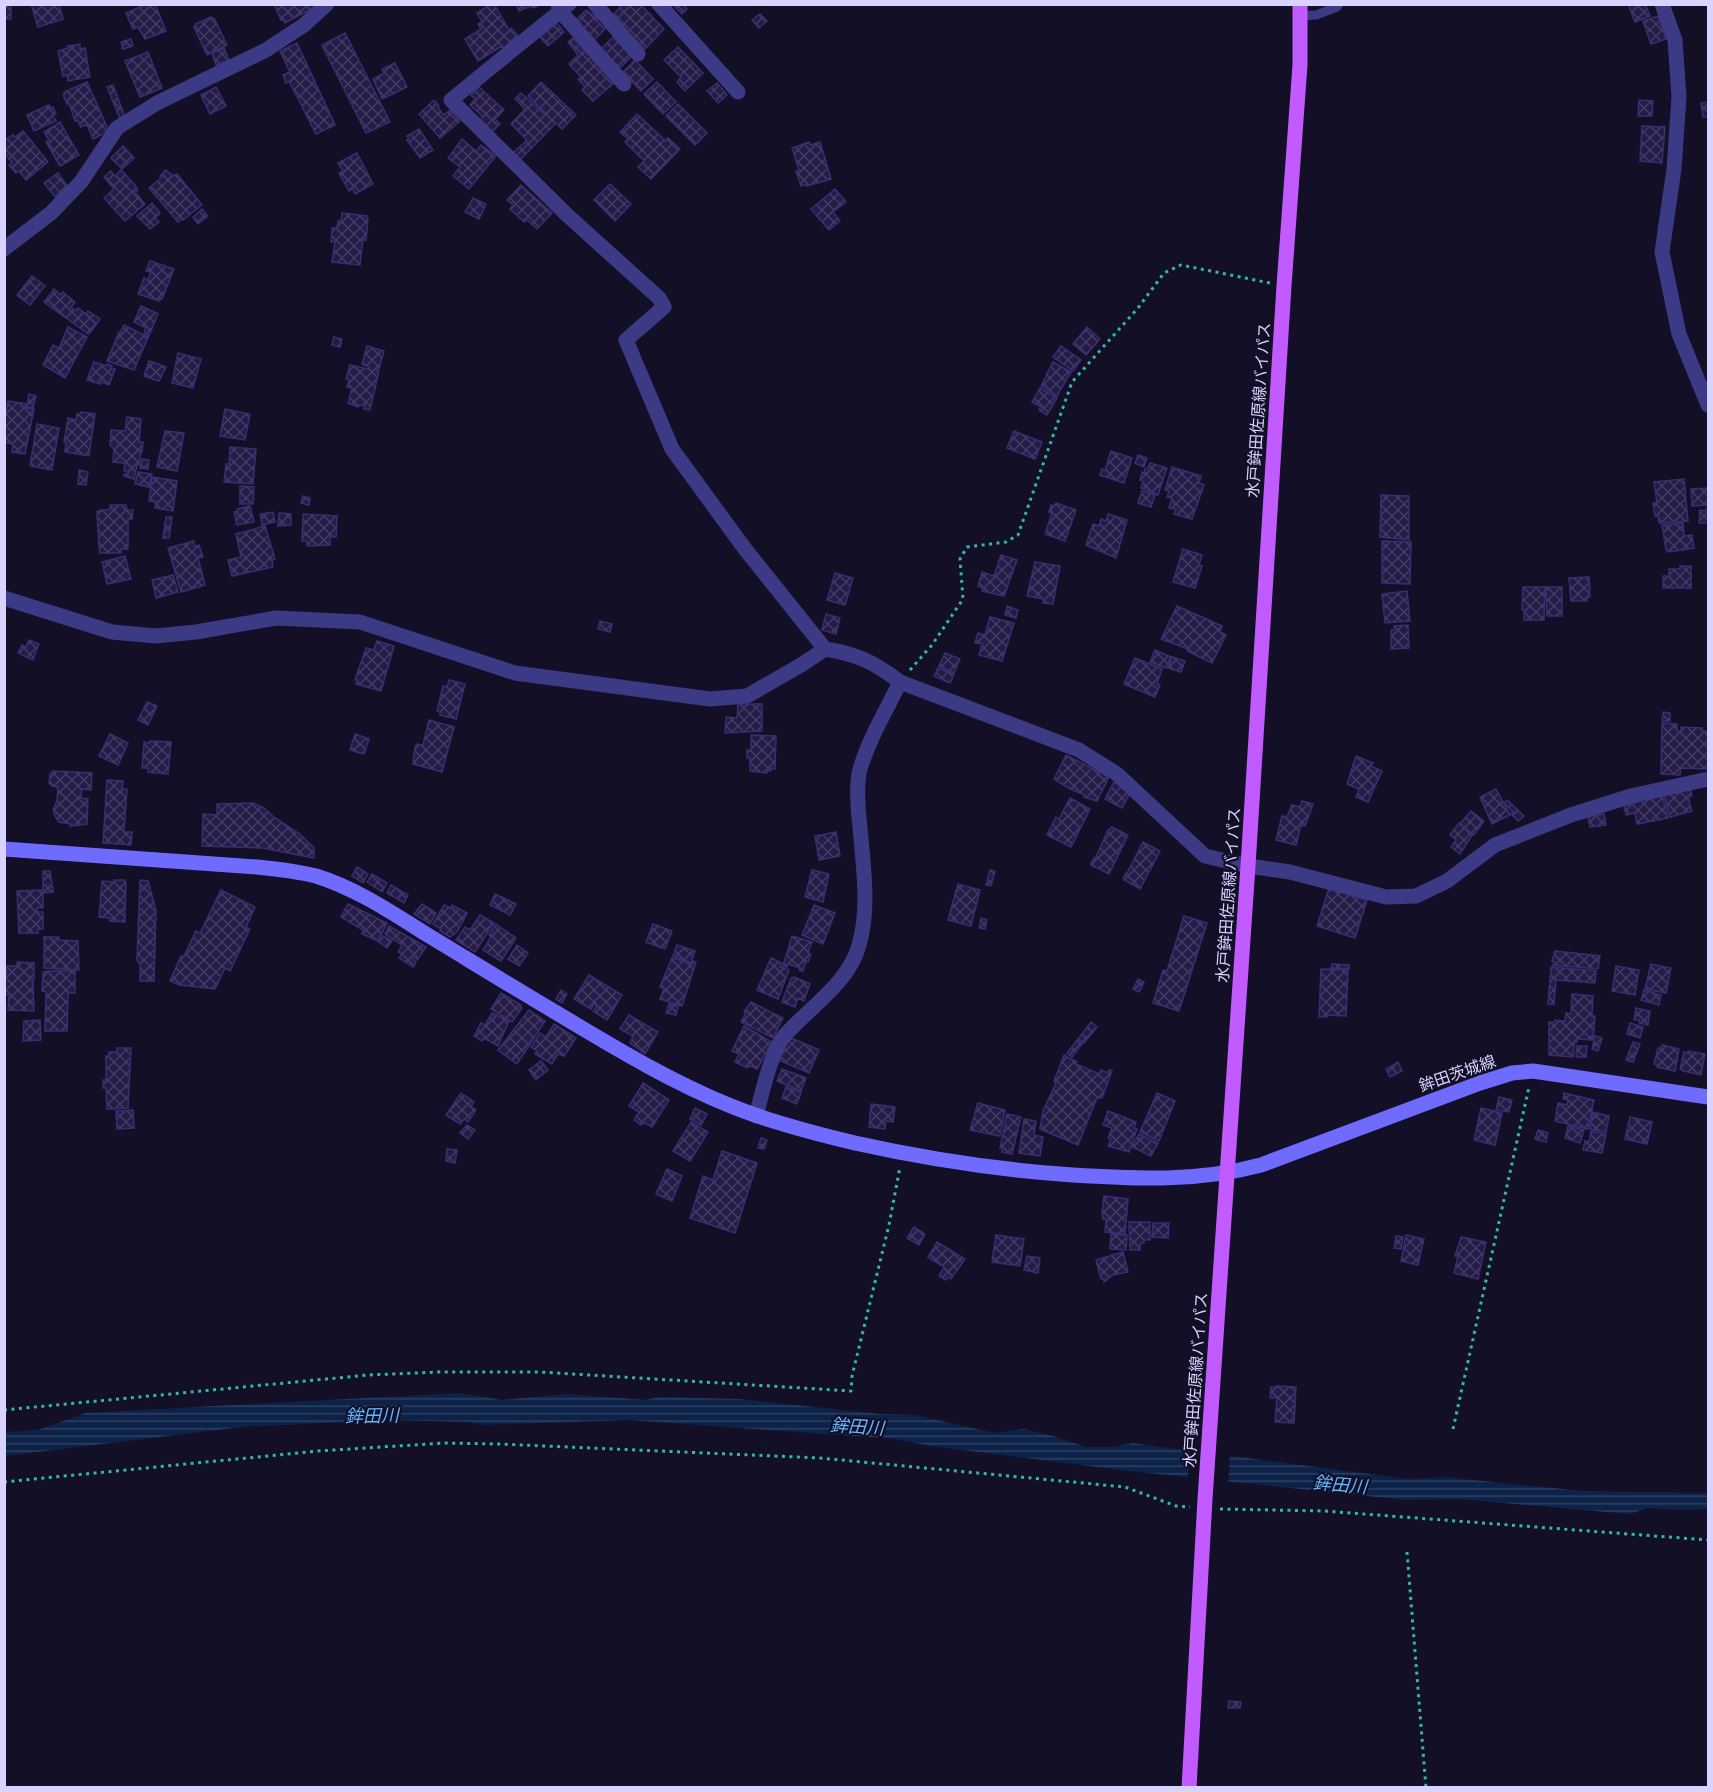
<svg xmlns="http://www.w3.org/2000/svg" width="1713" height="1792" font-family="Rubik,'Noto Sans JP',sans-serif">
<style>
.water{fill:url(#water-rules)}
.pier{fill:#130f26}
.building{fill:url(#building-cross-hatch);stroke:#3b2d73;stroke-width:1.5}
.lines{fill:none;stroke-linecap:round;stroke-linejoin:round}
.path{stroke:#2fb8b0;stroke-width:3;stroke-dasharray:3 4.5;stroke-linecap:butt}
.lane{stroke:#3d3a85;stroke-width:9}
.street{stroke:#3d3a85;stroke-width:15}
.secondary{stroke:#6f6bff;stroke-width:15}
.primary{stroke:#c25bff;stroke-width:15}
.labels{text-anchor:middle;stroke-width:4.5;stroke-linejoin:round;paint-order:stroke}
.street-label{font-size:16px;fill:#d9d4ff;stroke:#130f26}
.water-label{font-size:18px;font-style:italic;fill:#62b6ff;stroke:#130f26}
</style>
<defs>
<pattern id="water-rules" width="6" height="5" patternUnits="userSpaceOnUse" patternTransform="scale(1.5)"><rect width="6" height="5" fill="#0c2248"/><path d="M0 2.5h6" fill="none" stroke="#2f4163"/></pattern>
<pattern id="building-cross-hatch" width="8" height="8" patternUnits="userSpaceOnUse" patternTransform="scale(1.5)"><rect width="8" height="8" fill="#241b47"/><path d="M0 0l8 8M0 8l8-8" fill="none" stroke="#433b63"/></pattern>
</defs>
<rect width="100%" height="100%" fill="#130f26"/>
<path class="water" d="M459,1393l43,7 64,-6 79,6 13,-3 81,2 142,15 34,1 80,18 29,-4 30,7 32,11h27l19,-4 277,36 35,-2 139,14 125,2v16l-29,1 -31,-2 -18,6 -171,-15 -54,1 -276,-29 -199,-25 -35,-7 -266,-19 -150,5 -9,-3 -85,-2 -143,7 -237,29 -1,-24 34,-2 47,-17z"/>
<path class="pier" d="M1190,1448l40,6 -2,30 -40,-4z"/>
<path class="building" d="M4,4h7v15h-7z
M31,4h28l4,15 -25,8z
M147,4h8l11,27 -21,8 -7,-12 -5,2 -7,-16z
M274,4h34l3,5 -26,14 -2,-4 -2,1z
M491,4h3l15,26 2,-2 8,9 -14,12 -3,-3 -24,15 -13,-22 16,-10 -3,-5 4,-2 -5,-9z
M516,4h24v1l-7,3 -2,-2 -12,5z
M623,4h17l24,25 -19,20 -33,-33z
M676,4h7l4,5 -5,5 -8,-8z
M1628,4h17l5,12 -15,6z
M586,10l12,9 -1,2 8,8 -13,13 -18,-20z
M760,14l7,7 -8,7 -7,-8z
M1658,16l8,23 -15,5 -8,-23z
M211,17l1,2 2,-1 13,27 -20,10 -13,-28 2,-1 -1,-2z
M556,22l8,10 -16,14 -8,-9z
M345,33l45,89 -24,11 -44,-88z
M613,37l19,19 -13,13 -19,-19z
M573,38l41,45 -21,18 -11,-11 3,-3 -7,-8 3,-2 -12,-13 9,-9 -10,-13z
M131,39l2,7 -10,3 -2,-7z
M297,43l38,82 -19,9 -27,-53 -3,2 -3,-8 7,-3 -10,-21z
M80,44v5l5,-1 5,29 -22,4 -1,-6 -4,1 -5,-25 10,-3 -1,-2z
M678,47l25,26 -18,18 -8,-9 4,-5 -17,-17z
M224,48l5,12 -13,5 -4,-12z
M148,52l14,36 -22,9 -15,-36z
M635,60l18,19 -12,12 -18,-19z
M395,63l12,24 -25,12 -9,-20 11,-6 -2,-4z
M87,82l22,49 -16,8 -6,-15 -6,3 -4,-7 -2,1 -6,-18 -2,1 -4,-9 2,-1 -1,-2z
M541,82l35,33 -14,14 -6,-6 -36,37 -7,-7 14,-13 -16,-16 14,-15 -10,-10 6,-6 23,21 1,-1 -17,-17z
M657,82l19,20 -13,12 -19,-20z
M717,83l10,12 -9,8 -11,-12z
M113,85l12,32 -5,2 -13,-32z
M216,87l10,19 -16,8 -9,-19z
M479,87l25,23 -9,9 5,5 -9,9 -13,-11 5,-5 -13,-12 5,-6 -4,-4z
M1639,100l14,1 -1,15h-14z
M433,101h2l4,5 -1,2 6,7 6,-5 10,11 -20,17 -21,-24z
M1708,102v15h-5l-2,-14z
M678,104l29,29 -12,12 -29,-29z
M49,105l2,3 2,-1 3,7 -3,1 3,6 -22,10 -7,-16z
M637,114l29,27 2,-3 12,11 -29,30 -13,-12 6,-6 -19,-19 3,-3 -8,-7z
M60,122l19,33 -19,11 -14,-24 3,-2 -5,-8z
M1642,126l23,1 -3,36 -22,-2z
M419,129l14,21 -13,8 -13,-18 2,-1 -2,-3z
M23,131l25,31 -22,18 -7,-9 -3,2 -7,-8 3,-3 -8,-9v-12l9,-6 2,2z
M462,139l14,12 5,-6 15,11 -27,33 -16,-13 7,-9 -12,-9z
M809,142l1,3 10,-3 11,37 -24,7v-2l-6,2 -5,-15 3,-1 -7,-22z
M123,146l11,12 -12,11 -11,-11z
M357,153l16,31 -18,10 -2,-5 -4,2 -10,-18 4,-2 -5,-8z
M121,170l14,15 3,5 -3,2 10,12 -20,17 -21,-23 10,-9 -10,-12 7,-6 4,5z
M166,170l7,6 4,-2 25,31 -19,15 -1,-1 -4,3 -29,-34 13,-11 -2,-1z
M58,173l10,14 -13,10 -11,-14z
M610,184l21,20 -16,17 -21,-21z
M521,185l31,28 -15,16 -10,-9 -3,2 -14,-13 3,-4 -6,-5z
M835,189l11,13 -13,10 7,9 -11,9 -18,-21z
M473,198l13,6 -7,15 -14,-7z
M152,203l8,10 -5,5 4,4 -9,7 -13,-13z
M202,209l6,7 -10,8 -5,-7z
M342,213l25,3v3h1l-2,21 -3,-1 -3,26 -28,-3 3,-20h-4l1,-14h5l1,-7 3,1z
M150,261l24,8 -12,30 -2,-1 -1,3 -21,-7 6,-16 4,2 3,-8 -5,-1z
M32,276l13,10 -15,19 -13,-10z
M54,289l7,6 2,-3 12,10 -4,5 5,4 2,-3 8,6 2,-3 12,8 -10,14 -2,1 -44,-32z
M141,306l17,8 -9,22 -5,-3 2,-5 -12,-6z
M124,325l24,12 -14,33 -27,-9 12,-29 1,1z
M68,327l19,10 -22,41 -22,-13 10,-20 6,3z
M1087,327l13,12 -14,16 -13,-11z
M334,337l8,2 -2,8 -8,-2z
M367,346l17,5 -5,18h-2l-1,2h3l-9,39 -6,-1 1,-3 -6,-1 -1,2 -10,-4 4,-15 -5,-1 2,-7 -3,-1 4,-14 18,4 1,-2 -7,-3z
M1061,346l20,14 -8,11 -20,-14z
M178,353l23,6 -8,29 -21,-5z
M149,361l17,6 -7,14 -15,-5z
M94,362l12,4 1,-2 5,2 -1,2 4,1 -6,16 -8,-3 -1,2 -13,-4z
M1053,362l18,10 -14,24 -16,-10z
M1040,388l17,10 -10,17 -8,-5 2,-3 -9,-5z
M29,394l7,2 -3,12 -6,-1z
M8,401l18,3v4l8,1 -9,45 -13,-2 1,-8 -9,-1v-20z
M225,409l25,5 -5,26 -25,-4z
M81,412l14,2 -6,42 -24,-4 1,-10h-2l4,-24 8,2 1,-6h3z
M127,417l14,2 -2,23h4l-1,10 -1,-1 -2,14h-2l-3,14 -10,-3v-2h4v-2l-4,-1 1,-8 -12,-1 1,-13 -4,-4 1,-15 14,1z
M37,424l22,4 -7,42 -22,-4z
M165,431l19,2 -7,38 -20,-4z
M1014,431l28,11 -7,17 -28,-11z
M230,447l26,2 -3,35 -29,-2 2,-18h3z
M1111,451l21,7 -8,25 -24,-8 2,-6 3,1z
M1138,455l9,3 -3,9 -9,-4z
M142,459l7,1 -1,9 -8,-1z
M1150,463l17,5 -9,27 -17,-7 2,-7 -3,-1 2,-8 2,1 1,-4h2z
M1172,467l29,9 -2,7 5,2 -12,34 -18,-5 2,-5 -7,-1 3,-10 -5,-1 2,-6 -4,-1z
M79,470l9,2 -2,13 -8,-1z
M138,472l14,2 -3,13 -14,-3z
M152,477l25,4 -4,30 -18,-3 1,-6 -7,-1z
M1684,479l4,42 -29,2 -1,-7h-3l-2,-13h4l-3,-21z
M240,486l14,1 -1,17h-13z
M1708,488v17l-16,1 -1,-17z
M1142,491l13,4 -4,12 -13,-4z
M1381,495l28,1v44l-29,-3z
M303,496l7,2 -1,7 -8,-2z
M1056,503l20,7 -11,31 -20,-7 7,-21 -3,-1 2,-7 3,1z
M110,505h16l1,5h6l-1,9h-4v30h-7v4h-21l-1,-5 -2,-36 3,-2h10z
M250,506l4,16 -17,3 -3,-13 4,-1 -1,-2z
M1706,509h2v14h-9l1,-13 6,1z
M273,512l2,10 -13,3 -2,-11z
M279,513l12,1v11l-13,1z
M303,514l34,2 -1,21h-6v8l-23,1v-5h-5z
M1108,514l19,6 -11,38 -30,-13 7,-21 6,2 2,-7 5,2z
M166,517h6l-3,21h-6z
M1683,523l1,13 8,-1 2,13 -26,4 -2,-2 -4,-25z
M265,526l10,33 -3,1 1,7 -41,9 -4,-16 13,-3 -5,-23z
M194,541v5l5,-1 4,12 -5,1 7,27 -24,7 -13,-44z
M1382,541l29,1 -1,42 -28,-1z
M1183,549l19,6 -3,10 3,1 -7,22 -22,-6z
M1001,555l16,5 -13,36 -22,-5 1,-3 -5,-2 4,-14 12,4z
M125,556l6,23 -24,5 -5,-22z
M1035,562l25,4 -7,38 -10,-1 1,-4 -17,-3z
M1680,566h11v22h-28v-12h6v-7h11z
M835,573l18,5 -8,27 -18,-5z
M173,575l5,17 -22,6 -4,-18z
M1589,577l1,20h-3v4h-16l-2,-23z
M1523,587h22l-1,33h-20v-10h-2z
M1546,587h16v29h-15z
M1407,591l3,30 -25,2 -3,-29z
M1007,606l11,4 -2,8 -11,-3z
M1177,606l45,20 -2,6 6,3 -14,28 -25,-12 1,-2 -27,-10z
M826,614l14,4 -4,16 -14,-4z
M990,617l24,6 -12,38 -23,-6 3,-11 -7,-1 3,-10 7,2z
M600,621l12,3 -2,8 -12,-3z
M1408,625l1,23 -18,1v-19h3v-4z
M29,640l10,4 -6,16 -15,-7 4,-8 4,2z
M377,641l17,5 -13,45 -25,-7 2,-4h-3l11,-32 8,2z
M1155,650l16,7 -5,11 -16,-6z
M945,653l15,6 -6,14 -15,-7z
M1172,657l13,4 -4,11 -13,-4z
M1135,658l27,11 -5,15 3,1 -5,12 -31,-13z
M938,668l16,6 -4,9 -16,-7z
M449,680l16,4 -9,35 -16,-4v-3l-3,-1 6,-25 4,1z
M147,702l10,4 -9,19 -10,-5z
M738,704h24v27l-37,2 1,-16 11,1z
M1663,712l7,1v8h-8z
M429,720l25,7 -12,45 -29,-8 2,-17 2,-3 6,1z
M1662,723l15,1v7h4v-4l21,1v3l6,1v37l-27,-1 -1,7 -19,-1z
M110,734l18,9 -10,22 -19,-9z
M355,734l14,5 -5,15 -14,-4z
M751,735l25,1 -1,33 -4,-1v3h-4v2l-17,-2v-13h-3v-8h4z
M150,741l21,1 -3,32 -20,-2v-4h-6l2,-26 6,1z
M1066,755l43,22 -12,24 -13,-4 1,-2 -15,-6 -16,-10z
M1356,756l17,7 -2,3 11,5 -14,31 -12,-5 3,-8 -12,-5z
M53,771l39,2 -1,17 -9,-1 -1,9 7,1 -1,25 -17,2 1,-2 -12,-2 -3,-4 -3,-8 4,-9 1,-14 -6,-1 -3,-3 1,-9z
M107,780l16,1 -1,8h5l-3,43h8l-1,13 -28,-2z
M1114,782l17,9 -9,17 -17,-9z
M1690,788l2,8 -4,1 4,14 -22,6 -6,-22z
M1496,789l14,26 -18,9 -12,-27z
M1662,795l6,23 -31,6 -2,-11 -9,2 -2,-9z
M1070,798l20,11 -19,38 -24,-12 9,-18 3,2z
M1507,800l17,16 -6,5 -7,-7 2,-2 -9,-9z
M1302,801l11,3 -8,22 -4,-1 -5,20 -20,-5 6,-24 5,1 5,-12 8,2z
M253,803l11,5 11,10 25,16 14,14v10l-51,-10 -61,-2 1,-32 14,1v-11z
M1471,811l13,10 -10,14 -14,-11z
M1604,814l2,11 -16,2 -2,-10z
M1459,823l14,11 -13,20 -9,-7 5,-7 -6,-5z
M1112,827l16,8 -19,39 -18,-9v-2l3,-5 1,1 13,-29z
M836,832l4,24 -21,4 -4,-24z
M1143,842l17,9 -20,38 -16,-9 -1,-2 3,-5h1z
M357,867l11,7 -5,9 -11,-7z
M812,870l17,4 -6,28 -18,-5z
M990,870l5,1 -4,15 -5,-1z
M43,871h7l2,13 -2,3h3v5l-10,1z
M372,874l15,9 -5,9 -15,-10z
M114,880h11l1,4 -1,26h-9l9,2v10l-15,-1v-3l-11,-1 3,-36 12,1z
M140,880l8,1 8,29 -2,71h-14v-17l-3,-4z
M958,884l22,6 -9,36 -23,-6z
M391,885l17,10 -4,8 -17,-10z
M1329,888l38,12 -12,38 -38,-12z
M43,890v18h-6v4h6v17h-5v4h-19l-2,-42z
M221,890l34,17 -9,20 4,2 -20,42 -5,-3 -10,21 -35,-4 -10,-4 11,-25h3l12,-25 4,2z
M495,894l21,10 -6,11 -20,-10z
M348,904l39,19 -9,18 -16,-7 1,-4 -22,-13z
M422,904l14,9 -6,11 -16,-10z
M444,905l7,3 1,-3 15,8 -10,19 -7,5 -10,-6 1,-2 -8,-5z
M814,905l21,8 -12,31 -21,-9z
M480,915l14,8 -19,29 -19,-12 9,-13 5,3z
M1184,916l23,7 -28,88 -26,-8 10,-33 4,1z
M981,918l6,2 -2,9 -6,-1z
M496,924l20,14 -15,23 -18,-11 8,-13 -2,-2z
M653,924l19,7 -7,18 -19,-7z
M389,926l37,21 -9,13 -3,-3 -2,2 4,3 -3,5 -14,-9 3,-5 -4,-1 4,-7 -17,-11z
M383,936l9,5 -5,7 -8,-6z
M792,936l20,6 -4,11 3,1 -3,8 -2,-1 -3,10 -4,-1 1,-2 -12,-4 -1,3 -4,-1z
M44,937h15v3l19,1 1,29 -35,-2z
M517,945l11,8 -9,13 -11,-7z
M677,945l18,6 -4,12 -18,-7z
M1555,951l45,5 -2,13 -45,-4 1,-3 -2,-1z
M672,958l20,6 1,-3 3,1 -14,44 -22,-7 4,-11 -4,-1z
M771,958l11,5 -2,4 9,3 -11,29 -21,-9z
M17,962l17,1v16h-5v2h4l1,30 -26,-1 1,-15h-5l3,-29h10z
M1332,964l17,1v4l-18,-1z
M1651,964l20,4 -5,25 -21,-4z
M1616,966l23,4 -4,25 -23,-4z
M1551,967l45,4 -1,12 -39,-3 -2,24h-6z
M1321,969l27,1 -2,46 -19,-1v2h-8z
M46,971h29v22h-7l-1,38h-22l1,-39 -4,-1 1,-19h3z
M589,975l33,20 -15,25 -14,-9 4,-5 -3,-2 -3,5 -17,-10z
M794,977l16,7 -6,17 -6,-3 -3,9 -13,-5 9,-24z
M1138,979l6,3 -5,10 -6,-3z
M561,990l6,4 -5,9 -6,-4z
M1644,990l17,5 -2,10 -18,-5z
M501,993l20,12 -1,2 2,1 -10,14 -21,-13z
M1572,994l21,2 -1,20h3l-2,24 -16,-1v3l-2,-1 -2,16 -24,-2v-33h5l1,-2 10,1 1,-8 5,1z
M751,1002l32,16 -10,20 -32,-16 5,-9 -2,-1z
M669,1004l9,2 -2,9 -10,-2z
M1636,1008l14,3 -2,14 -9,-2v-3h-5z
M529,1010l16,11 -28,43 -19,-14z
M492,1013l17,8 -11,25 -14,-8 -2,3 -8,-5 7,-13 4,2z
M629,1015l29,17 -13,22 -15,-11 3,-7 -13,-7z
M40,1020l1,20 -18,1 1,-20z
M1091,1022l6,5 -13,16 -6,-4z
M1630,1023l13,4 -3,11 -13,-4z
M554,1024l22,14 -12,18 -6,-2 -6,10 -17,-10 2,-3 -6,-4 9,-14 6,4z
M744,1026l28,16 -15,27 -9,-4 -1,3 -12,-6 4,-8 -7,-3z
M1595,1036l7,2 -4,13 -6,-2z
M789,1037l30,13 -10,23 -30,-13z
M1077,1040l5,4 -10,13 -5,-4z
M1633,1042l7,2 -7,18 -7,-2z
M1662,1045l17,4 -4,22 -18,-4 1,-2 -4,-1 4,-16h3z
M1577,1046h10l-1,11h-10z
M117,1048h14l-3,60 -21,1 -1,-21h-3v-8h3v-24h3v-4h8z
M1688,1051l17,3 -4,21 -18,-4v-1l-3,-1 4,-17 3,1z
M1064,1055l13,7 -1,2 23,10 2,-4 7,3 1,-3 3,1 -10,27h-5l-19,47 -38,-16 3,-18 13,-28 -2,-2z
M541,1061l7,9 -12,10 -7,-10z
M1398,1062l4,9 -12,6 -4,-8z
M782,1069l24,9 -5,13 -24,-10z
M643,1083l26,17 -17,27 -9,-5 -2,3 -7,-5 5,-8 -10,-6z
M786,1087l15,6 -4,11 -15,-6z
M461,1093l13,9 -3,4 5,4 -8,12 -4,-3 -4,5 -14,-9z
M1157,1093l18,8 -16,40 -19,-9z
M1564,1093l30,7 -6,29 -33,-8 3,-18 9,2 1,-5 -5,-1z
M1499,1097l13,3 -3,12 -13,-2z
M978,1103l27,7 -5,26 -30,-6z
M871,1104l24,3 -2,15 -7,-1 -1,8 -16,-2z
M695,1108l12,6 -6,11 -11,-6z
M1481,1108l21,5 -7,32 -21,-5z
M133,1110l1,18 -17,1 -1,-18z
M1108,1111l28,11 -2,6 3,1 -8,23 -21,-6 3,-7 -3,-1 4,-10 -9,-3z
M1593,1112l16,4 -3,16 -16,-3z
M1007,1114l14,3 -9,37 -10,-2v-4h-2z
M1630,1117l22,5 -5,22 -22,-5z
M1024,1119l12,2 -2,14 9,2 -3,19 -21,-3z
M691,1122l17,10 -18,29 -17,-10z
M467,1125l8,5 -7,9 -8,-6z
M1568,1126l16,4 -4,13 -15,-5z
M1538,1130l10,3 -2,9 -11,-3z
M1591,1131l15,3 -4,19 -19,-3 2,-9 4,1z
M1139,1134l19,9 -7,13 -19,-9z
M761,1138l6,2 -3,9 -6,-1z
M447,1149l10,1 -2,13 -9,-2z
M722,1151l35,12 -22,70 -45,-15 13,-42 10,4z
M667,1169l15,7 -10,25 -16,-7z
M1104,1196l24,3 -3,35 -20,-2 1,-13h-3l-1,-6z
M1129,1222h21v18h-6v3l-4,1v6h-10z
M1153,1223h16l-1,15 -16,-1z
M914,1227l11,7 -6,11 -12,-7z
M1111,1234l16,1 -1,15 -16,-1z
M996,1235l28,4 -4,27 -28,-4z
M1406,1235l18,4 -6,26 -17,-4z
M1396,1236l7,1 -2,12 -7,-1z
M1461,1237l25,5 -8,37 -24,-6 4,-16 -3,-1z
M937,1242l28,17 -14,20 -3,-2 -2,3 -7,-4 5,-9 -16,-10z
M1123,1252l5,20 -15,3 -9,7v-3h-3l-5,-19z
M1027,1256l13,2 -2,15 -14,-3z
M1276,1386l20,1 -2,36 -19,-1 2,-24h-7l1,-11 5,1z
M1229,1701l12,1 -1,6h-12z"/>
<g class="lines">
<path class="path" d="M910,670l22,-25 31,-46 -3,-40 7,-12 39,-5 12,-7 54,-153 66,-74 26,-35 17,-8 89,18
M4,1410l364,-35 71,-3h101l311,19 1,-15 37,-151 11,-58
M1453,1429l76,-342
M4,1482l314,-31 127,-8 54,1 321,14 305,29 51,19 14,1
M1220,1509l104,2 384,29
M1407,1552l19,236"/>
<path class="lane" d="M1300,16l16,-1 21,-8 2,-3"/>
<path class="street" d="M558,4l2,7 64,73
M569,4l-118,96 115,114 93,84 5,9 -38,33 46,109 73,100 80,100
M595,4l43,50
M659,4l79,88
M1662,4l13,36 4,57 -5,72 -12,83 17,82 29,71
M4,249l47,-36 30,-31 36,-54 40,-25 109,-53 38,-25 23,-21
M4,598l108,34 44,4 40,-4 80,-14 84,4 155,51 195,26 37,-3 54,-31 24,-16c32,5 49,13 75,33l179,68 38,24 88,82 43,10 42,6 96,25 30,-1 31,-15 48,-36 76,-30 60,-19 77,-17
M756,1116c6,-22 15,-65 29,-81 25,-28 64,-52 74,-90 11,-38 4,-79 1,-118 -2,-17 -4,-36 -1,-54 8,-31 27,-62 41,-91"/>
<path class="secondary" d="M4,849l253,18c20,2 39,4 59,9 39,12 75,36 110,58 43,26 85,52 129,78 57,34 114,69 176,94 39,16 82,27 124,37 72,16 144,27 218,32 65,4 125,7 188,-10l219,-82 32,-10 21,-2 175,26"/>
<path class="primary" d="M1189,1788l16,-289 43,-633 36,-580 16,-221v-61"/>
</g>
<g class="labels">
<g class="street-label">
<text transform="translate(1258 410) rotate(-86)" y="6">水戸鉾田佐原線バイパス</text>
<text transform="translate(1228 895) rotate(-86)" y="6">水戸鉾田佐原線バイパス</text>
<text transform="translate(1457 1073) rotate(-19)" y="6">鉾田茨城線</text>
<text transform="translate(1195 1380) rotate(-86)" y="6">水戸鉾田佐原線バイパス</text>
</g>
<g class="water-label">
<text transform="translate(372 1416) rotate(-1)" y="6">鉾田川</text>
<text transform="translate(857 1427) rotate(4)" y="6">鉾田川</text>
<text transform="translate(1340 1485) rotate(5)" y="6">鉾田川</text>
</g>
</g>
<rect width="1713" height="1792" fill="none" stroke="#d9d4ff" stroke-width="12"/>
</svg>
